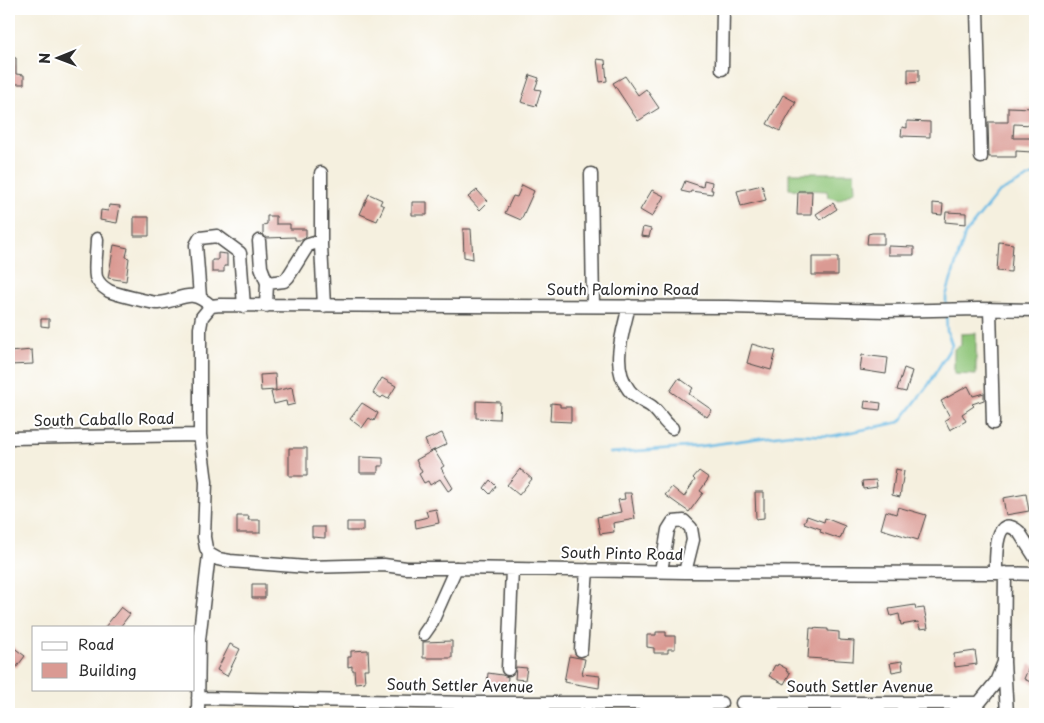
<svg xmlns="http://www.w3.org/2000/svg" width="1044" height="723" font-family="'Playpen Sans',sans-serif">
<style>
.green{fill:#8dc477;stroke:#5c7851}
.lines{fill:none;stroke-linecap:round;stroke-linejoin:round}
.stream{stroke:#68bae4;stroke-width:2.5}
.building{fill:#da9a93}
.minor-casing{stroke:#494946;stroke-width:15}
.minor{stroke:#fff;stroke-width:12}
.labels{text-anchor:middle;stroke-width:4;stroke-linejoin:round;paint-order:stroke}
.street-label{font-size:15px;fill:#2b2b2b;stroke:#fff}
</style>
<rect width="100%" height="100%" fill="#fff"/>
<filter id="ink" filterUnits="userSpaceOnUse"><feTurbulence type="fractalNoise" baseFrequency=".02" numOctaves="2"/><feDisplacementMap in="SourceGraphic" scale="10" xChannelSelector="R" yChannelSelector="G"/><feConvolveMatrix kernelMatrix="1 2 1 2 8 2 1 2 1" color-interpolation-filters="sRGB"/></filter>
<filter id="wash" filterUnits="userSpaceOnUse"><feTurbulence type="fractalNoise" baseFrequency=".0096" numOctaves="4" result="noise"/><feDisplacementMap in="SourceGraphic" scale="20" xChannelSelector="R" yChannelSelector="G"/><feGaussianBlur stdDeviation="1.12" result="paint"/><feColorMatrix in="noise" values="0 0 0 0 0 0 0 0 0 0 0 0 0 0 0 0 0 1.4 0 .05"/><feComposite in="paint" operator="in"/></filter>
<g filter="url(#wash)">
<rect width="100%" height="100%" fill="#f5f0df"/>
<path class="green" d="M789,173h65l1,18 -16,9 -11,-3 -1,-6 -38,-2z
M976,333v42l-22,-1v-25l7,-4v-11z"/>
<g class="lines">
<path class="stream" d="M946,305v-9l19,-62 33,-41 37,-19
M610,453l91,-7 89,-12 42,2 68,-14 29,-38 23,-39 -5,-14 -1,-18"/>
</g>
<g id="blocks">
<path class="building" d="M9,57l7,1v16l8,1v9h-15z
M597,59l8,1 2,21 -7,1z
M908,69h11v13l-11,1z
M530,75l9,3 -4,11 6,1 -5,16 -15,-4z
M625,76l13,19 8,-6 13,19 -21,13 -25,-38z
M783,95l13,7 -16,29 -13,-7z
M1008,107l25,1v17l-19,-1 -1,14h19v14l-16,-1v6h-27l-1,-35h20z
M907,121l23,1v15l-29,-1 1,-9 5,1z
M704,180l8,2 -1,8h2l-1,4 -21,-3 -1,2 -9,-2 4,-10 18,6z
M522,185l12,6 -13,29 -16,-7 8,-17 4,1z
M762,185l4,15 -25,6 -4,-15z
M477,190l11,12 -8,8 -12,-13z
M652,190l12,6 -12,21 -12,-7z
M798,191h14l-1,24h-14z
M369,194l13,6 -2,4 4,2 -7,15 -17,-7z
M412,202h15v13h-15z
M833,203l4,6 -17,11 -4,-6z
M933,203l10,1 -1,11 -9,-1z
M109,205l11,1 -3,17 -17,-3 1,-10 7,1z
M946,212l20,1v11l-21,-2z
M267,216h9v8h14v5h16v8l-4,3h-7v-3l-29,1 -3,-4v-9l4,-1z
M134,217h15v19h-15z
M643,227l8,2 -2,8 -8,-1z
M463,229h8l2,30 -9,-2z
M872,233h12v11h-17l1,-10z
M999,242l14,2 -2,28 -14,-1z
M114,245l14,3 -2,9 3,1 -3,23 -18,-3z
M888,246l26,1v8h-26z
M218,253l9,1v12h-3v6h-12v-12h6z
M812,257h26v18h-26z
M41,319h8v8l-8,-1z
M752,344l24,7 -5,19 -24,-7z
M32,350l1,14 -24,1v-13z
M862,355l26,3 -2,16 -26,-4z
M904,368l8,3 -6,21 -9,-2z
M275,374l1,16 -15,1 -1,-16z
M382,378l14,8 -8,13 -5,-3 -2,2 -8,-5z
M679,378l14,10 -4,6 23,16 -5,7 -37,-26z
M968,386l5,10 11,-3v7l-12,4 2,2 -12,8 4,7 -16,9 -5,-10 5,-3 -9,-16z
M292,387l3,17 -8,2 -1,-5 -12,3 -3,-12z
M476,401l24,1 -1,17 -23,-1z
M865,401l16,2 -1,7 -16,-2z
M362,403l16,10 -4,8 -5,-3 -7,10 -12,-9z
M551,403l9,1v3h11v15l-21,-1z
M442,433l5,11 -17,8 -5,-12z
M289,448h18v28h-18z
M434,450l10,16 -3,2 12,20 -5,3 -8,-12 -10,6 -2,-4 -4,2 -5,-9 3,-2 -6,-12z
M360,457l23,1v8h-5v7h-18z
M520,469l12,10 -13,16 -12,-10z
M896,469l8,2 -4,26 -8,-2z
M699,471l10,7 -9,13 3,2 -14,19 -24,-17 7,-8 12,10 11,-17 -2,-2z
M490,480l6,6 -6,8 -6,-6z
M876,480l1,7 -14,2 -1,-8z
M755,492h9v26l-8,1z
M624,493h7l4,26 -22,4 1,9 -14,2 -3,-17 24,-5 -3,-12 7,-1z
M1026,494l3,17 -23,4 -3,-17z
M898,507l28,8 -8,25 -37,-11 5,-18 10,3z
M436,509l3,14 -23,5 -1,-8 13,-3 -2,-6z
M237,516h12l-1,4h12v13h-23z
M807,516l17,6 1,-4 20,8 -5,13 -20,-7 1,-3 -17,-6z
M347,522h16v9h-16z
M312,527h13v11l-13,-1z
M252,584h13v14h-13z
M915,605l1,4 8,-1 4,20 -8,1 -2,-7 -17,3 -2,-11 -8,2 -2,-7z
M121,607l9,7 -10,13h-15z
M810,628l18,1v2l11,1v8l15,1 -1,20 -45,-3z
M656,632h10v4h9v13h-7v4h-14v-5l-7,-1v-12h9z
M452,641v17h-29v-16z
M9,644l16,12 -9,12 -7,-5z
M230,644l10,5 -13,27 -10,-6z
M368,650l1,19h-5l1,13 -10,1 -1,-13h-2v-4l-4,1v-10h3v-6z
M975,651l2,13 -22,3 -1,-13z
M569,656l16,3 -3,15 18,2 -1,12 -35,-6z
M902,661l1,9 -11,2 -2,-9z
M778,664l9,5 -1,2 4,2 -6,11 -15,-8 6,-11 2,1z
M1030,664l5,2v18l-11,-5z
M516,667l11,1 -2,12 -10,-1z
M488,673l14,2 6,2 -1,9 -20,-2z"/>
</g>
</g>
<g filter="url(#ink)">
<use href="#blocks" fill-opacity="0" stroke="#494946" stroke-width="1"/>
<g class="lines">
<defs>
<path id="minor" d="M977,9l4,148
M722,69l1,-60
M321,173v72l3,61
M591,174l2,132
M97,239c0,10 -3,29 -1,38 2,6 8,11 13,14 7,3 42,12 49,12 24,-2 31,-17 53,3
M259,241l2,26 6,16
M200,297l-4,-52 4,-7 17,-2 23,17 4,53
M211,306l9,-1 508,2 159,4 91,-2 57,1
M266,306l1,-23 17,-2 4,-4 20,-32 10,-3 3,3
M629,306c-6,26 -19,60 0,84 5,7 14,11 22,16 8,6 13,17 21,22
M990,309l3,114
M9,438l191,-3
M209,554l9,5 12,2 77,6 77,-2 22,3h50l229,4 311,1 39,1
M661,571l7,-41 5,-8 11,-1 7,7 2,12 -8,32
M996,573c0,-13 -2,-63 23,-41l16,25
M1005,573l-1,89 3,52
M424,634l7,-10 25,-56
M581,650l6,-80
M508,669l4,-100
M198,698l275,5h248
M742,703h237l17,-21 8,-20
M198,714l1,-74 10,-86 -3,-6 -2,-11 2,-55 -6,-47v-107l2,-11 9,-11"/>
</defs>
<use href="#minor" class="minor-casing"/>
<use href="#minor" class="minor"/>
</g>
</g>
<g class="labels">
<g class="street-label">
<text x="623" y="295">South Palomino Road</text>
<text transform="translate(104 420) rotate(-1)" y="5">South Caballo Road</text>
<text transform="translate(622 554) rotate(1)" y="5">South Pinto Road</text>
<text transform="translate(460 686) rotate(1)" y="5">South Settler Avenue</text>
<text x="860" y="692">South Settler Avenue</text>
</g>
</g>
<rect width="1044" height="723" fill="none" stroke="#fff" stroke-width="30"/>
<rect x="32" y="626" width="162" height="65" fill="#ffffff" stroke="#aaaaaa"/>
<rect x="42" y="642" width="25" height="8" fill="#ffffff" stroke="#aaaaaa"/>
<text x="78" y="650" font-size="15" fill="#2b2b2b">Road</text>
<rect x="42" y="663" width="25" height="15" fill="#da9a93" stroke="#aaaaaa"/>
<text x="78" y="676" font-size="15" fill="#2b2b2b">Building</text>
<g transform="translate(58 58) rotate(269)" stroke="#ffffff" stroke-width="4" paint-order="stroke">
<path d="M0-4L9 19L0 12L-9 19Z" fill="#2b2b2b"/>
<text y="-8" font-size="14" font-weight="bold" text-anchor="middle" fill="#2b2b2b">N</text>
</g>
</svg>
